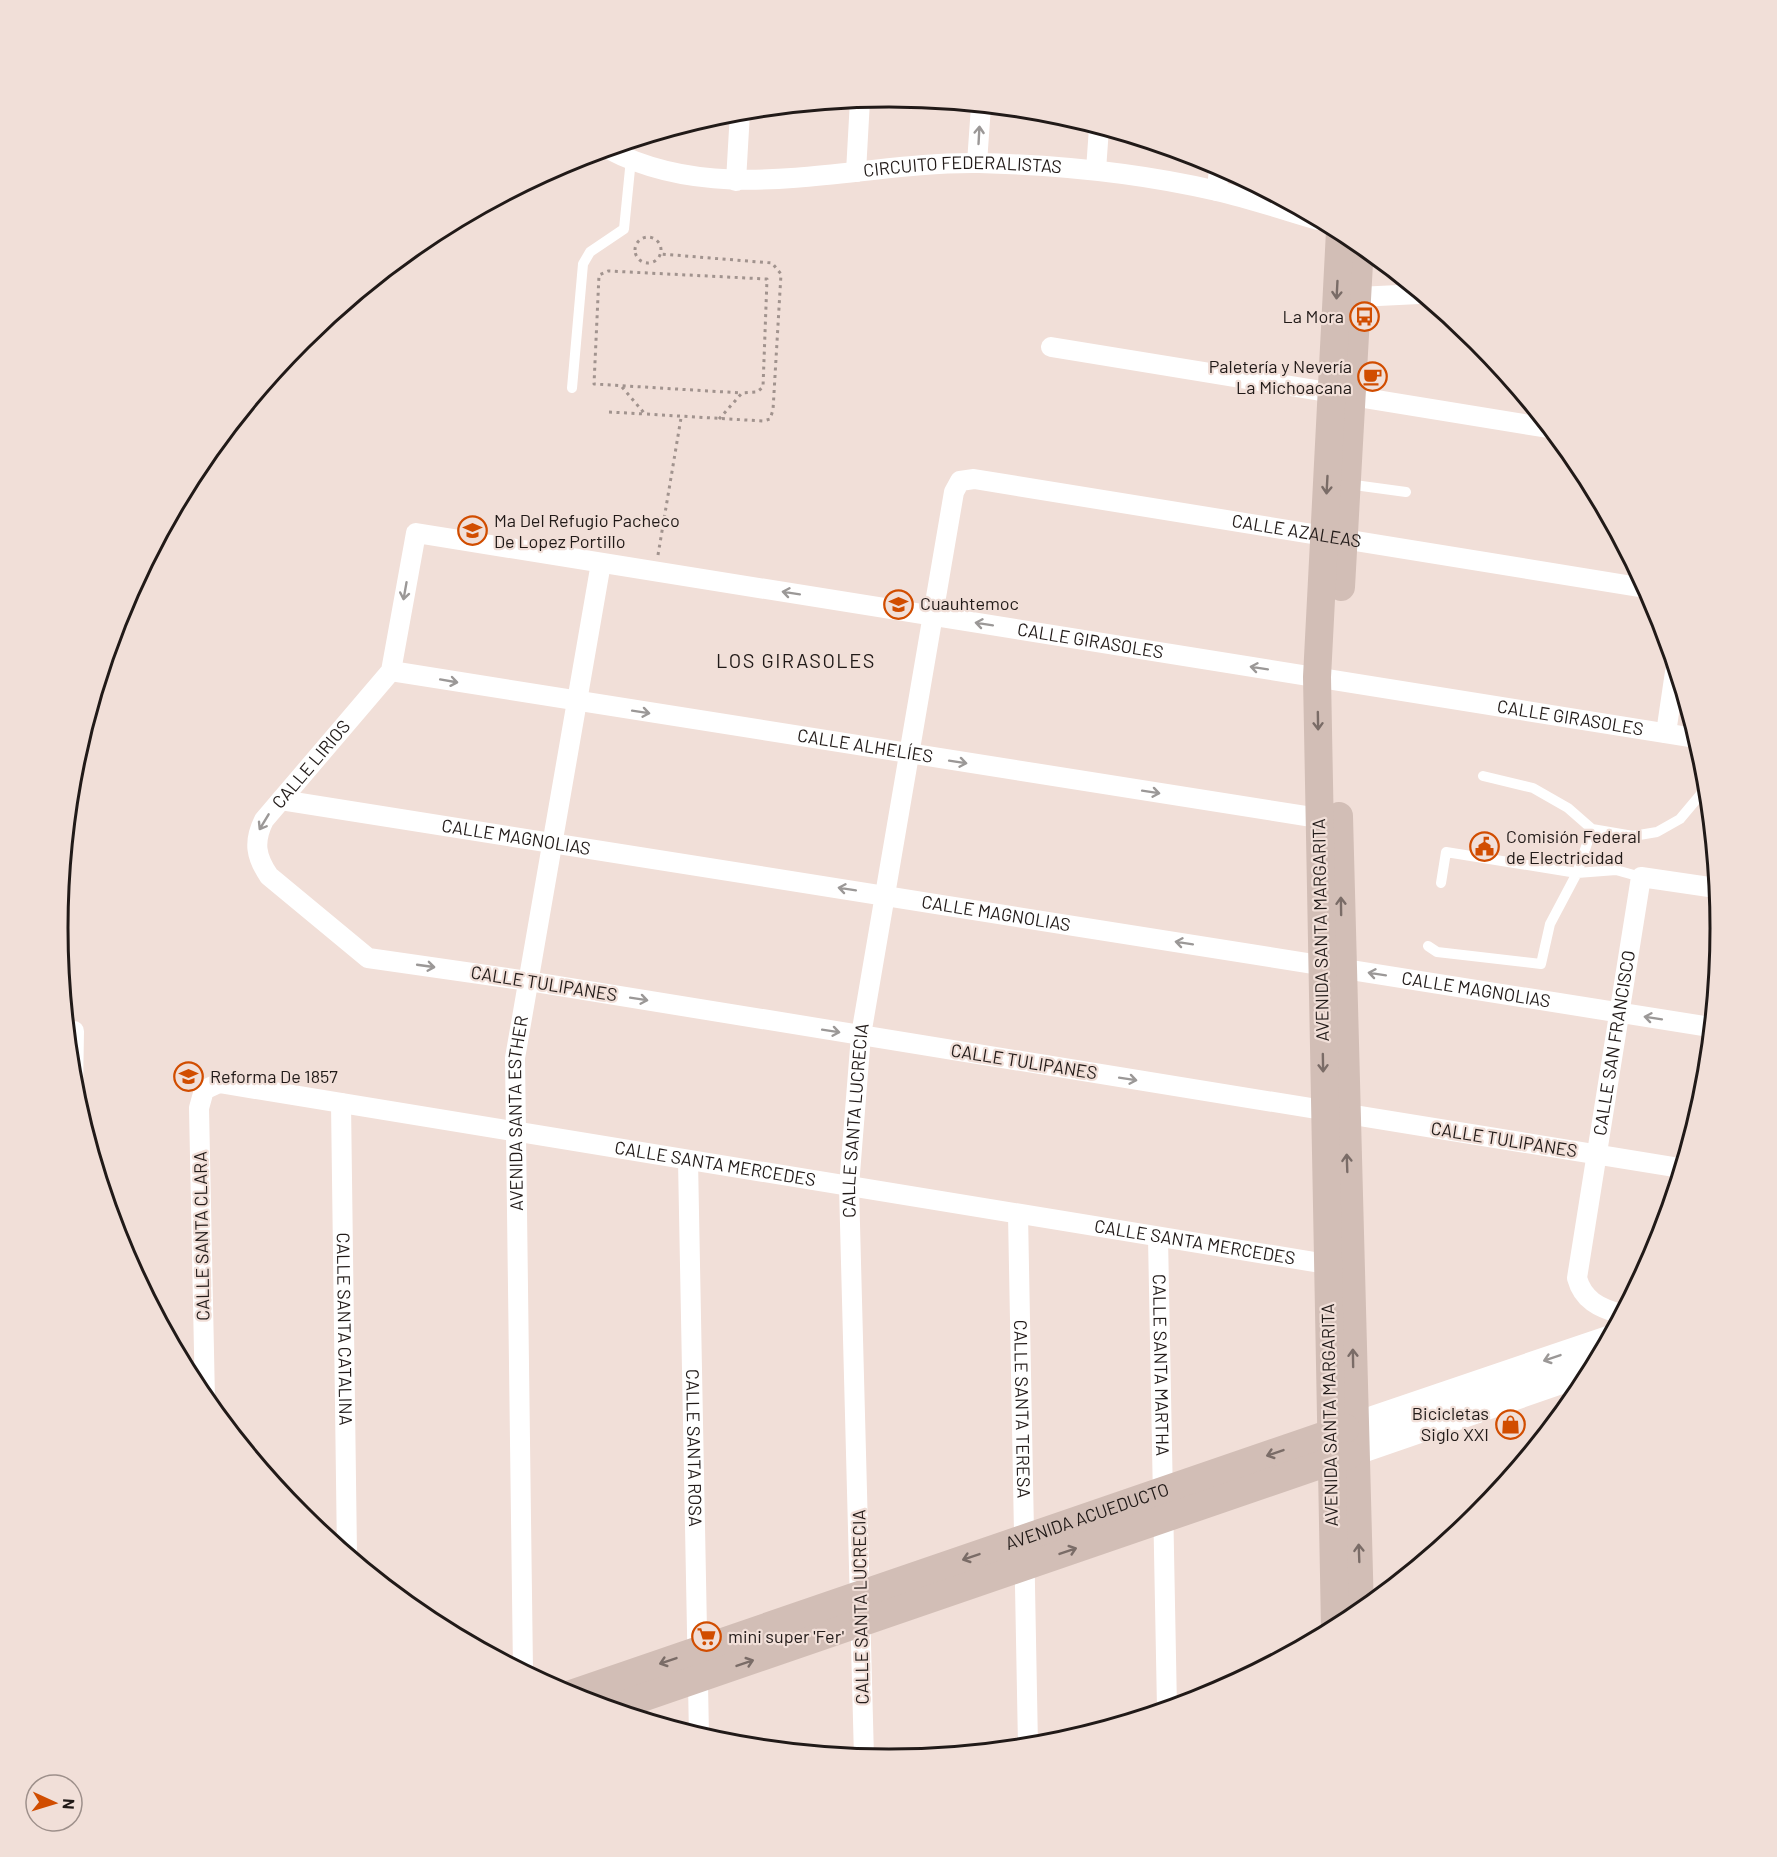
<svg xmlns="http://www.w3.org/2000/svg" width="1777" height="1857" font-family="Barlow,sans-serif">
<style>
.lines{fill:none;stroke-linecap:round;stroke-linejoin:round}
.path{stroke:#a1938e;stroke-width:3;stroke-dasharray:3 4.5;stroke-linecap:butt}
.service{stroke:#fff;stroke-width:10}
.minor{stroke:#fff;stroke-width:20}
.tertiary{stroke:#fff;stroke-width:26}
.secondary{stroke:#d2beb6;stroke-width:28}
.oneway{stroke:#9b9897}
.oneway2{stroke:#7a6c67}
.labels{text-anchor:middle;stroke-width:4.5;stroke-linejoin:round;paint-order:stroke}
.street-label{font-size:18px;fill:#211a18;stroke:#f1dfd8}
.poi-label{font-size:18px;fill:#211a18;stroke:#f1dfd8;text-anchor:start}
.neighbourhood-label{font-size:20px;letter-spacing:1.5px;fill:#211a18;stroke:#f1dfd8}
.rim{fill:none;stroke:#211a18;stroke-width:3}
</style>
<rect width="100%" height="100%" fill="#f1dfd8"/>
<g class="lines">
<path class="path" d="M635 250a13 13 0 1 1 26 0a13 13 0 1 1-26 0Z
M622,387l23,27 118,7 7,-2 3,-9 8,-136 -9,-11 -111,-9
M609,412l36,2
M719,419l23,-26 15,-1 6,-5 4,-108 -159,-8 -9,4 -5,109 148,9
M658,555l23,-137"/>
<path class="service" d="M572,388l11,-124 7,-12 34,-23 7,-70
M1347,484l59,8
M1483,776l50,12 35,20 24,21 41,7 24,-4 23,-13 26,-31
M1441,883l5,-31 131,21 39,-3 25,7
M1428,946l9,6 104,12 9,-40 27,-51 15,-44"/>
<g class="minor">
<path id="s1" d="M608,149c115,61 249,12 371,14 79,2 161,10 238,28 34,8 67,19 101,29"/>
<path d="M977,163l4,-57"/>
<path d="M1096,170l3,-42"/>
<path d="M856,172l4,-72"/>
<path d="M736,181l4,-69"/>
<path d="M1217,191l2,-24"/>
<path d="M1358,297l61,-3"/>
<path d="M1051,347l497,81"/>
<path id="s2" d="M391,671l940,149"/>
<path d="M1666,733l9,-61"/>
<path id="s3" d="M281,800l1429,227"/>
<path d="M73,1091l1,-60"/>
<path id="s4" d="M341,1103l6,452"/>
<path id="s5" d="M688,1160l11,576"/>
<path id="s6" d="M1680,1168l-1152,-187 -160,-23 -99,-82c-13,-19 -16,-34 -5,-56l127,-149 25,-138 1279,205"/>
<path id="s7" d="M1018,1214l10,532"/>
<path id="s8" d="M1158,1237l9,472"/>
<path id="s9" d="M1621,1314c-22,-6 -38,-14 -44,-36l64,-401 75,11"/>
<path id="s10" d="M205,1400l-6,-292 5,-18 15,-7 1120,183"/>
<path id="s11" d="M523,1671l-8,-613 86,-495"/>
<path id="s12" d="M864,1758l-15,-572 12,-151 93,-543 6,-11 14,-2 671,109"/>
</g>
<path class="tertiary" d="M1355,1425l253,-86
M1356,1452l234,-81"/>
<g class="secondary">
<path d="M1341,587l19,-342"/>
<path d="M1339,816l21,796"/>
<path d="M1335,1628l-18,-951 23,-446"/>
<path id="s13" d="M568,1695l778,-267"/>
<path d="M610,1709l739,-254"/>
</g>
</g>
<defs><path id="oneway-shaft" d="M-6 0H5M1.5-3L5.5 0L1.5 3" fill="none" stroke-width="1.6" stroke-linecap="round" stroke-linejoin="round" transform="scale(1.5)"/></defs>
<g class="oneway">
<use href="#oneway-shaft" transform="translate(979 135) rotate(-87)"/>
<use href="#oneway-shaft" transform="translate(405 591) rotate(100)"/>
<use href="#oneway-shaft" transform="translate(791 593) rotate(-171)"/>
<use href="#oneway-shaft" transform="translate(984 624) rotate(-171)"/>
<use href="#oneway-shaft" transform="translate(1259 668) rotate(-171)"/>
<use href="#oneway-shaft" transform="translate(449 681) rotate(10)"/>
<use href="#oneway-shaft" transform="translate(641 712) rotate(9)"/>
<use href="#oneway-shaft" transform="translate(958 762) rotate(9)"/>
<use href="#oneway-shaft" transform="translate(1151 792) rotate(9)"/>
<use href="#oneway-shaft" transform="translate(264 822) rotate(121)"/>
<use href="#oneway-shaft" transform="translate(847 889) rotate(-171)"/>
<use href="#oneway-shaft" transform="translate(1184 943) rotate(-171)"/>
<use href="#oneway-shaft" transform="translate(426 966) rotate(8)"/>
<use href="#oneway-shaft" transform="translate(1377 974) rotate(-171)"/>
<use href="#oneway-shaft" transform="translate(639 999) rotate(9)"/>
<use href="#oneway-shaft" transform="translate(1653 1018) rotate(-171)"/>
<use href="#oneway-shaft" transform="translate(831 1031) rotate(9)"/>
<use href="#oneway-shaft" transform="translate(1128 1079) rotate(9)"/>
<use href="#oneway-shaft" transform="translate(1552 1358) rotate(161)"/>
</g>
<g class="oneway2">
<use href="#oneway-shaft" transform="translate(1337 290) rotate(93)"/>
<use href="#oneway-shaft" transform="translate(1327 485) rotate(93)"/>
<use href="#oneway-shaft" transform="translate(1318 721) rotate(89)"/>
<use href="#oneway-shaft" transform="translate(1341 906) rotate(-91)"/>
<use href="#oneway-shaft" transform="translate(1323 1063) rotate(89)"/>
<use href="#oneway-shaft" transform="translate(1347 1163) rotate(-92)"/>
<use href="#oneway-shaft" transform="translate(1353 1358) rotate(-91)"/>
<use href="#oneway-shaft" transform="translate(1275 1453) rotate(161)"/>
<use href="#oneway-shaft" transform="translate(1068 1551) rotate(-19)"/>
<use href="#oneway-shaft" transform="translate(1359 1553) rotate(-92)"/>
<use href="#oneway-shaft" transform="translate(971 1557) rotate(161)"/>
<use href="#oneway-shaft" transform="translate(668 1661) rotate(161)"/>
<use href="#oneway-shaft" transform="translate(745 1663) rotate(-19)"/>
</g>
<defs>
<symbol id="bus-ring" viewBox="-11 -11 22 22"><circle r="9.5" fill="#f1dfd8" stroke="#d14d00" stroke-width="1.5"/><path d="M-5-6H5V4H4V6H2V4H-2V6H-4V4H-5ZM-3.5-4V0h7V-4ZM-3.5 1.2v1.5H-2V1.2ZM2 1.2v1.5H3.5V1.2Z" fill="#d14d00"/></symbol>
<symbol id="cafe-ring" viewBox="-11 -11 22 22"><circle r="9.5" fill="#f1dfd8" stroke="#d14d00" stroke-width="1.5"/><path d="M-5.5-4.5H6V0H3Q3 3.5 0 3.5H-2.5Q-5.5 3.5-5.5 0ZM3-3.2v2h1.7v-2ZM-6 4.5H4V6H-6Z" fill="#d14d00"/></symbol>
<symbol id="school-ring" viewBox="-11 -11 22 22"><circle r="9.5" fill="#f1dfd8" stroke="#d14d00" stroke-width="1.5"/><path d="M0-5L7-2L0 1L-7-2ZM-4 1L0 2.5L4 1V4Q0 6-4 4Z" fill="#d14d00"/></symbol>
<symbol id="civic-ring" viewBox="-11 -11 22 22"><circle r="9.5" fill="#f1dfd8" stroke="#d14d00" stroke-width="1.5"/><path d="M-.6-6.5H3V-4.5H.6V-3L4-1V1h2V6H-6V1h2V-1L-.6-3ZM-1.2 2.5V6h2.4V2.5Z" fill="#d14d00"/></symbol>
<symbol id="shop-ring" viewBox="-11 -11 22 22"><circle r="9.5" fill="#f1dfd8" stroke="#d14d00" stroke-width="1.5"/><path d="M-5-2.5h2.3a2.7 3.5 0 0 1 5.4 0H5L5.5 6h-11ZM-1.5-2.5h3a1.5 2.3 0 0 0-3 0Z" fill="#d14d00"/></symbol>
<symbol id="supermarket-ring" viewBox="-11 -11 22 22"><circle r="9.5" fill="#f1dfd8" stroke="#d14d00" stroke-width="1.5"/><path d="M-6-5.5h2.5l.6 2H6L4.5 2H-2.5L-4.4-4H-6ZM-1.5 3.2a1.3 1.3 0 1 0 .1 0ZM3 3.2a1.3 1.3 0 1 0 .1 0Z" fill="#d14d00"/></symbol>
</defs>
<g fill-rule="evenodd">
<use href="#bus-ring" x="1348" y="300" width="33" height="33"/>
<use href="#cafe-ring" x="1356" y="360" width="33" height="33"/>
<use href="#school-ring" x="456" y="514" width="33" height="33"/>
<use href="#school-ring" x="882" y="588" width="33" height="33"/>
<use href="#civic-ring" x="1468" y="830" width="33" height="33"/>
<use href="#school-ring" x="172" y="1060" width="33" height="33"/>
<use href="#shop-ring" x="1494" y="1408" width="33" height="33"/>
<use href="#supermarket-ring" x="690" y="1620" width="33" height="33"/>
</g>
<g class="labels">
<g class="street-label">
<text dy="6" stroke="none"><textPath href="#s1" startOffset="360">CIRCUITO FEDERALISTAS</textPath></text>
<text dy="6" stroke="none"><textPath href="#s12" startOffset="1628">CALLE AZALEAS</textPath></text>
<text dy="6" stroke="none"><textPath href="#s6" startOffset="2536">CALLE GIRASOLES</textPath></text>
<text dy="6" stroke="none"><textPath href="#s6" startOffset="3022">CALLE GIRASOLES</textPath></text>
<text dy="6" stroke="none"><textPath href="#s2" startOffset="480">CALLE ALHELÍES</textPath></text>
<text dy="6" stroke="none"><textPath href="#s6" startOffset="1590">CALLE LIRIOS</textPath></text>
<text dy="6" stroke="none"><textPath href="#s3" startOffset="238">CALLE MAGNOLIAS</textPath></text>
<text dy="6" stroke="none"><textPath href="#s3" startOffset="724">CALLE MAGNOLIAS</textPath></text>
<text transform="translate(1321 930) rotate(-91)" y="6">AVENIDA SANTA MARGARITA</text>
<text transform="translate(544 984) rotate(9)" y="6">CALLE TULIPANES</text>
<text dy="6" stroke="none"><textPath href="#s3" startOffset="1210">CALLE MAGNOLIAS</textPath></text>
<text dy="6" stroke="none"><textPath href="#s9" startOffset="298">CALLE SAN FRANCISCO</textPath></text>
<text transform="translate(1024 1062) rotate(9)" y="6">CALLE TULIPANES</text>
<text dy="6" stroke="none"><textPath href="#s11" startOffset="558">AVENIDA SANTA ESTHER</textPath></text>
<text dy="6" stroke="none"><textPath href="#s12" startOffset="638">CALLE SANTA LUCRECIA</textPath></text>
<text transform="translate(1504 1140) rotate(9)" y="6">CALLE TULIPANES</text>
<text dy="6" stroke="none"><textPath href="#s10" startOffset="830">CALLE SANTA MERCEDES</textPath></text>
<text transform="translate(202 1236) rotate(-91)" y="6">CALLE SANTA CLARA</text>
<text dy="6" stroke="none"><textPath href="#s10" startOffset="1316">CALLE SANTA MERCEDES</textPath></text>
<text dy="6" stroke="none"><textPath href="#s4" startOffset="226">CALLE SANTA CATALINA</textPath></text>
<text dy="6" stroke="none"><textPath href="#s8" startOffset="128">CALLE SANTA MARTHA</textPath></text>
<text dy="6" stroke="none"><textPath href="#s7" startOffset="195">CALLE SANTA TERESA</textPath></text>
<text transform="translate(1330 1415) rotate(-91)" y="6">AVENIDA SANTA MARGARITA</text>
<text dy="6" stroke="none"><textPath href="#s5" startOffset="288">CALLE SANTA ROSA</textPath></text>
<text dy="6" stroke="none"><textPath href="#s13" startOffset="549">AVENIDA ACUEDUCTO</textPath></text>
<text transform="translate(861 1607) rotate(-91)" y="6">CALLE SANTA LUCRECIA</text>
</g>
<g class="poi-label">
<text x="1344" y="323" text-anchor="end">La Mora</text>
<text x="1352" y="373" text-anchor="end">Paletería y Nevería<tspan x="1352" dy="21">La Michoacana</tspan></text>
<text x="494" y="527">Ma Del Refugio Pacheco<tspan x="494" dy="21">De Lopez Portillo</tspan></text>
<text x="920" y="610">Cuauhtemoc</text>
<text x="1506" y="843">Comisión Federal<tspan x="1506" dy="21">de Electricidad</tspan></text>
<text x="210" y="1083">Reforma De 1857</text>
<text x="1489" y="1420" text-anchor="end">Bicicletas<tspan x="1489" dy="21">Siglo XXI</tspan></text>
<text x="728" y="1643">mini super 'Fer'</text>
</g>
<g class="neighbourhood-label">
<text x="796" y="668">LOS GIRASOLES</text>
</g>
</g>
<path d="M0 0H1777V1857H0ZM68 928a821 821 0 1 1 1642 0a821 821 0 1 1-1642 0Z" fill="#f1dfd8" fill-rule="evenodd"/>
<path class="rim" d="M68 928a821 821 0 1 1 1642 0a821 821 0 1 1-1642 0Z"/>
<g transform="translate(54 1803) rotate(94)"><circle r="28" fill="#f1dfd8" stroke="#9e908b" stroke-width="1.5"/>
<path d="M0-4.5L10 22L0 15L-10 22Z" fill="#d14d00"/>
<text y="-9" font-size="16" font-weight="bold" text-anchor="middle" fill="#211a18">N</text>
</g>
</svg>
